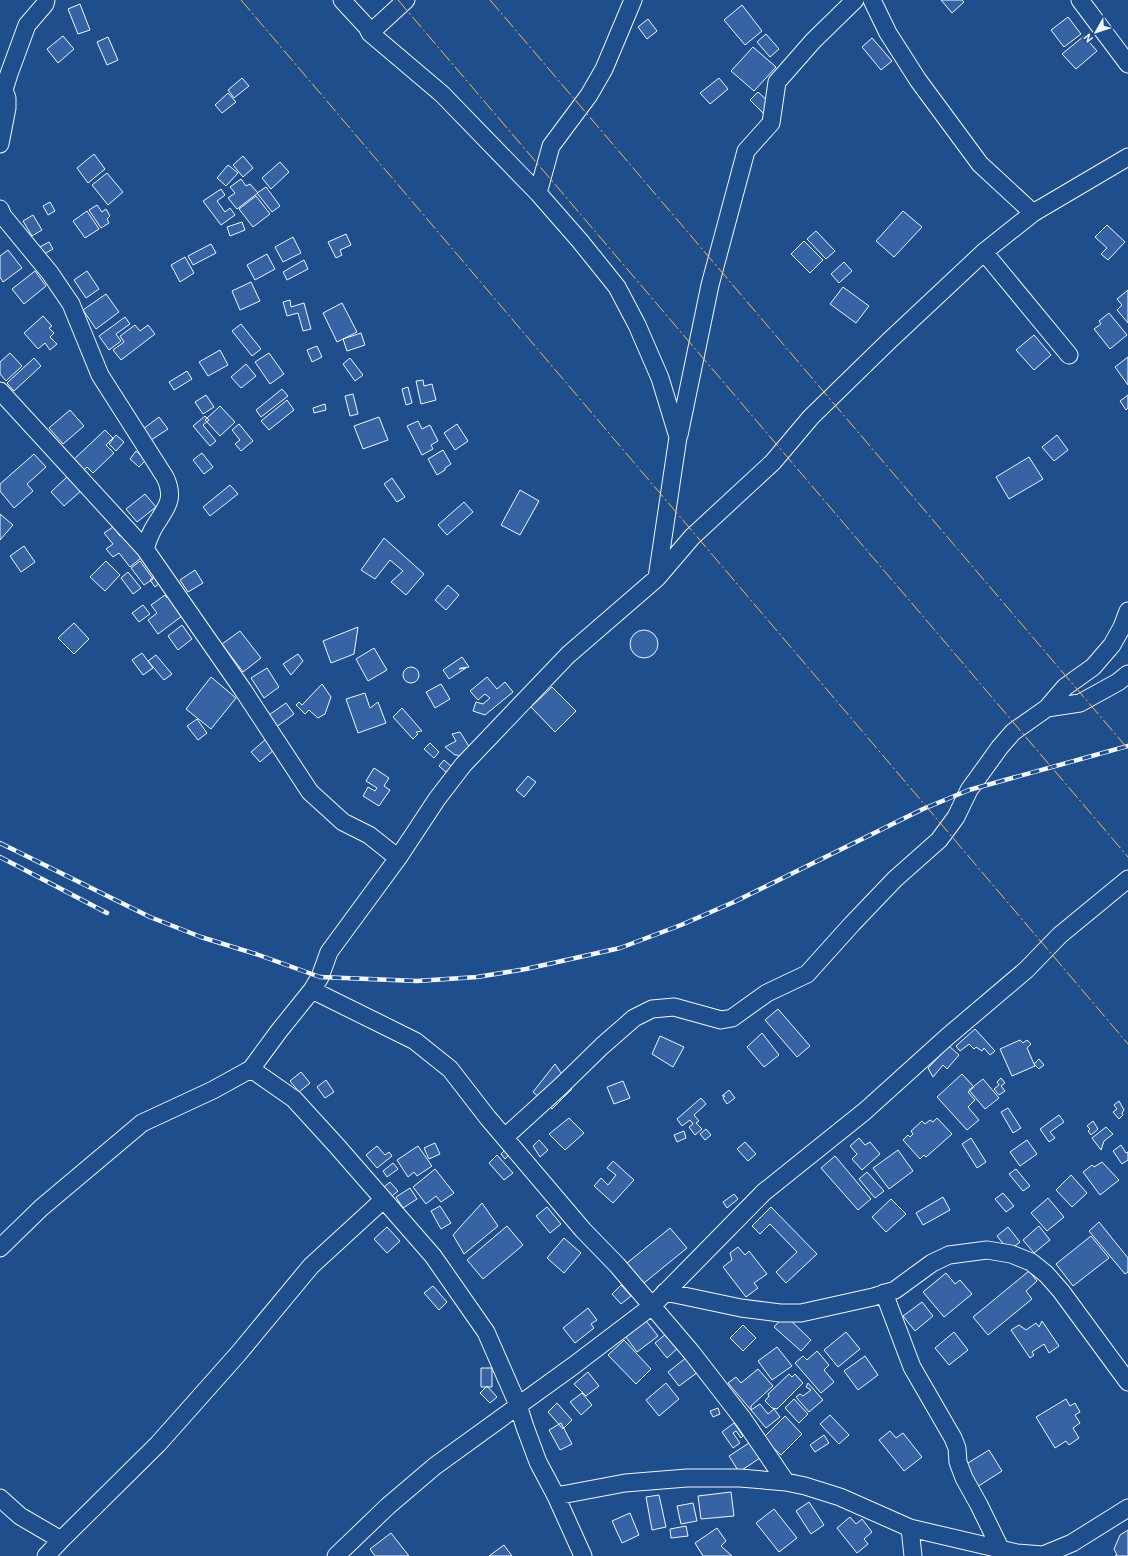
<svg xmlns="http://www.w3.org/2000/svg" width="1128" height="1556" font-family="Overpass,sans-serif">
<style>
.building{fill:#3563a3;stroke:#f2f6ff}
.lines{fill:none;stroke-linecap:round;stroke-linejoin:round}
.minor-casing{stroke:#f2f6ff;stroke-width:19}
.minor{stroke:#1f4e8c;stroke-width:17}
.rail-casing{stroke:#f2f6ff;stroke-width:4.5}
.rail{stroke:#1f4e8c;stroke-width:3;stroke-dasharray:9;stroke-linecap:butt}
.power{stroke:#ffb74d;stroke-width:1;stroke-dasharray:14 3 2 3;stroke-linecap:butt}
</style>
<rect width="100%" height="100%" fill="#1f4e8c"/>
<path class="building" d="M941,0h21l2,2 -12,11z
M80,4l10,26 -12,4 -10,-25z
M742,5l20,26 -17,14 -21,-25z
M1068,17l13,17 -17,13 -13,-17z
M648,19l9,12 -10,8 -9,-12z
M766,34l13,15 -9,8 -13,-15z
M63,36l11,13 -16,14 -11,-14z
M1084,36l13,15 -21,18 -14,-15z
M108,37l10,23 -11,5 -10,-23z
M872,38l20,23 -11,9 -19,-23z
M753,47l23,20 -22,24 -23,-20z
M242,78l7,8 -15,12 -6,-8z
M719,78l9,11 -18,15 -10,-11z
M758,92l13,12 -8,9 -13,-13z
M228,93l8,9 -14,11 -7,-8z
M94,154l11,15 -17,14 -11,-15z
M243,156l10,12 -10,9 -10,-12z
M280,162l9,10 -18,17 -9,-11z
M228,165l10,8 -12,13 -9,-8z
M107,173l16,19 -15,13 -16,-20z
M241,179l5,7 4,-2 8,9 -21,16 -9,-11 7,-5 -5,-6z
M266,187l14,19 -8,6 -15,-19z
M221,189l4,6 -8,6 8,11 5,-4 5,7 -14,10 -18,-24z
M256,196l14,18 -17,13 -14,-18z
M50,202l5,9 -7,4 -5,-9z
M97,205l5,7 4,-3 4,7 -3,3 2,4 -8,5 -12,-18z
M87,211l12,18 -14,9 -12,-17z
M903,211l19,16 -28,30 -18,-16z
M33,215l9,15 -10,6 -9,-15z
M242,222l3,8 -15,6 -3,-9z
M1107,225l18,17 -17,18 -7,-6 6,-6 -12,-11z
M816,231l19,20 -9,8 -19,-20z
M346,234l5,11 -11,5 2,5 -6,3 -8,-16z
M293,237l8,16 -18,9 -8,-15z
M804,241l19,19 -13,13 -19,-19z
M49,242l4,7 -9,5 -4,-7z
M211,244l5,9 -23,12 -5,-9z
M8,250l14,18 -19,14 -3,-5v-21z
M267,254l8,15 -20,11 -8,-15z
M185,257l9,16 -14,9 -9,-17z
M304,260l4,9 -21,11 -4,-8z
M844,262l8,9 -13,12 -8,-9z
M35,271l11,15 -22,18 -12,-15z
M87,271l12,18 -13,9 -12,-18z
M251,282l9,19 -20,9 -8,-19z
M843,287l26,19 -13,17 -26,-19z
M1128,290v33l-11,-13 5,-5 -5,-6z
M106,294l13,18 -23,17 -13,-19z
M290,300l1,7 13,-4 7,26 -8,2 -5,-18 -11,3 -4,-14z
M342,303l15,29 -20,10 -14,-29z
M1109,313l18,22 -17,14 -16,-20 7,-5 -2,-3z
M43,316l9,10 -3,2 5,5 -4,4 7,7 -7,6 -5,-7 -7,6 -14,-16z
M125,317l5,7 -14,10 5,7 -12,9 -10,-14z
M241,324l20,25 -9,7 -20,-25z
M135,325l5,6 8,-6 7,9 -34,26 -8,-10 11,-8 -4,-6z
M361,333l4,12 -18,6 -4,-12z
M1034,335l17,20 -17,15 -18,-20z
M317,346l5,11 -10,5 -5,-12z
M220,350l8,15 -20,11 -9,-14z
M10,353l12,13 -16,15 -6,-7v-12z
M269,353l15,21 -14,10 -15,-22z
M1128,357v28l-13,-18z
M34,358l7,8 -27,25 -7,-8z
M350,358l13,17 -8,6 -12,-17z
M246,364l10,12 -15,12 -10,-11z
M187,371l5,8 -18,11 -5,-8z
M423,380l1,6 8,-2 4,16 -15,4 -5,-23z
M408,387l4,16 -6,2 -4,-16z
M282,389l6,7 -27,21 -5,-7z
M353,394l5,20 -8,2 -5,-20z
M206,395l8,12 -11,7 -8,-12z
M1128,395v13l-2,2 -6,-9z
M287,400l7,10 -25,20 -8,-9z
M325,404l1,6 -12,3 -1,-5z
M220,406l15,16 -15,14 -15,-16z
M70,410l14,16 -21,18 -14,-16z
M205,416l4,4 -6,5 13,16 -6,5 -17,-20z
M159,417l9,12 -17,11 -8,-11z
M379,417l9,23 -25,9 -9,-23z
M418,421l4,8 8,-4 8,16 -7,4 2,4 -11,6 -15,-29z
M239,424l14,17 -12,10 -6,-7 5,-4 -8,-10z
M457,424l11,17 -13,9 -11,-17z
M105,430l8,8 -7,7 8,8 -21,20 -6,-6 -5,5 -10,-11z
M116,435l8,7 -8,9 -7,-7z
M1057,435l11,15 -14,11 -12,-14z
M443,450l8,14 -6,4v2l-8,5 -9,-16z
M136,451l10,9 -7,7 -9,-8z
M202,453l11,14 -9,7 -11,-14z
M34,454l12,13 -19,17 6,7 -19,17 -14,-17v-7z
M1029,457l14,22 -34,20 -13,-22z
M70,474l13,15 -19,17 -13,-14z
M392,478l13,19 -8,5 -13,-18z
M230,485l8,9 -28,22 -7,-9z
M520,490l19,11 -19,34 -19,-10z
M145,494l11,13 -19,15 -11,-13z
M464,502l9,10 -26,23 -9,-10z
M0,514l13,11 -13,15z
M113,527l7,9 3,-2 18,24 -11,9 -11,-14 -6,4 -7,-8 7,-5 -9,-11z
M384,538l40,36 -18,21 -15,-13 12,-11 -13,-11 -15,19 -14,-9z
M24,546l11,16 -14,10 -11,-16z
M106,561l14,14 -15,16 -15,-14z
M140,561l13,18 -9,6 -13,-17z
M195,570l8,13 -15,9 -8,-12z
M128,572l13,16 -8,6 -12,-16z
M158,574l5,6 -8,7 -5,-7z
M448,585l11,10 -13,15 -11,-10z
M172,594l14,19 -28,21 -10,-14 9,-7 -6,-8 14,-10 2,3z
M143,605l7,9 -11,8 -7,-9z
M74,623l15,16 -15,15 -16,-16z
M182,625l10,14 -14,11 -10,-14z
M358,627l-4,27 -23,9 -8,-22z
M630 644a14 14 0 1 1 28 0a14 14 0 1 1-28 0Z
M240,631l21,27 -18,14 -21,-28z
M374,648l13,22 -19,11 -12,-22z
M142,653l11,15 -10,7 -11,-15z
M298,654l5,7 -12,14 -8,-11z
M156,655l16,19 -8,6 -16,-19z
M462,657l7,10 -8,1 -2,1 7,-1 -17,11 -6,-9z
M403 675a8 8 0 1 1 16 0a8 8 0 1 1-16 0Z
M267,668l12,19 -15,11 -13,-20z
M211,677l25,21 -25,31 -25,-20z
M487,677l10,12 8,-7 8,10 -28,23 -12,-4 3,-9 7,2 7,-6 -5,-4 -7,6 -8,-9z
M322,684l9,13 -6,17 -7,4 -9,-8 -4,4 -9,-9 3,-3 3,3z
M441,684l9,15 -15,9 -9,-16z
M552,687l24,24 -21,21 -24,-25z
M365,693l5,15 8,-6 8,21 -28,10 -12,-34z
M286,703l8,11 -19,14 -9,-11z
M402,708l20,23 -6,1 2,2 -5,5 -20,-22z
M197,719l10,14 -9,7 -11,-14z
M460,732l10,16 -9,10 -3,-3h-3l-10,-8 11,-6 -4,-7z
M266,739l9,10 -15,13 -9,-10z
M430,743l9,9 -5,6 -10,-9z
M444,760l8,7 -5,6 -8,-7z
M374,768l15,10 -5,8 6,4 -11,16 -16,-10 5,-9 7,4 2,-3 -11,-7z
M528,776l8,6 -12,15 -8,-7z
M778,1009l32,37 -13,11 -32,-37z
M975,1029l20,22 -5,4 -6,-7 -2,3 -6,-4 -2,2 -5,-5 -9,7 -4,-5z
M762,1033l17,22 -15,12 -17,-20z
M660,1036l24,11 -11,20 -21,-13z
M1020,1040l3,3 4,-3 4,4 -4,4 8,18 -23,10 -12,-27z
M949,1046l10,9 -12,14 -4,-4 -10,12 -5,-9z
M1039,1059l5,6 -5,4 -5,-5z
M555,1064l17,25 -20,20 -19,-17z
M301,1072l9,11 -11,9 -9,-11z
M962,1074l12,13 -6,5 7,8 -7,7 11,13 -12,10 -30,-33z
M1001,1078l4,5 -4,3 4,5 -6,4 -5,-6 5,-4 -2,-3z
M983,1079l16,19 -14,11 -16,-19z
M326,1080l8,12 -9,6 -8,-11z
M623,1081l7,17 -16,6 -7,-17z
M729,1090l6,8 -8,6 -4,-6 2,-2h-3z
M701,1098l5,6 -12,11 5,6 -3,2 6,6 -7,6 -6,-8 4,-3 -3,-4 -8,6 -5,-7z
M1119,1101l5,9 -2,3 1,2 -4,4 -6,-7 4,-3 -3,-4z
M1008,1108l13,20 -8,5 -12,-21z
M1059,1115l5,7 -14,10 5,6 -6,4 -9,-13z
M569,1118l15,15 -19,17 -16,-16z
M937,1118l15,16 -26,23 -2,-2 -4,4 -17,-19 5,-5 2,2 3,-3 -2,-3 11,-10 3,3 5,-4 3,2z
M1093,1121l5,8 -7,6 -3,-4 2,-2 -3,-3z
M1106,1127l7,7 -9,7 -3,9 -9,-12z
M706,1129l5,6 -6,5 -5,-6z
M684,1131l2,7 -9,4 -3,-7z
M859,1138l6,7 5,-3 10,12 -18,16 -10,-11 5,-5 -7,-8z
M971,1138l15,24 -9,6 -15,-24z
M539,1140l9,10 -8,7 -7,-11z
M1027,1140l10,14 -17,12 -10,-14z
M745,1142l11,12 -8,7 -11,-12z
M435,1143l5,11 -11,5 -5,-11z
M1121,1145l5,8 2,-1v8l-6,4 -9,-13z
M377,1146l8,9 4,-3 3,4 -15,12 -11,-13z
M418,1146l14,20 -15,10 -3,-4 -6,5 -11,-17z
M505,1150l5,4 -5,5 -4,-5z
M898,1150l15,21 -24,18 -16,-21z
M497,1155l16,18 -9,7 -15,-17z
M835,1156l36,43 -13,11 -37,-42z
M613,1161l21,19 -21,23 -19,-17 7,-8 7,7 8,-10 -9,-7z
M1102,1162l17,18 -19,15 -17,-23 9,-7 2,2z
M393,1163l5,6 -11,8 -4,-6z
M435,1169l19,24 -13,9 -5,-6 -10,8 -13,-17z
M1016,1169l14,17 -7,5 -14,-17z
M867,1172l17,19 -9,7 -16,-19z
M1071,1175l16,18 -15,14 -16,-17z
M390,1182l8,9 -6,5 -8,-9z
M410,1188l7,11 -14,9 -7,-11z
M1003,1193l11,13 -8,6 -11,-13z
M734,1194l4,5 -11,9 -4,-6z
M943,1197l7,13 -27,15 -7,-12z
M1048,1198l16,19 -17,14 -16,-18z
M891,1199l15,15 -20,18 -14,-15z
M482,1203l16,23 -34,28 -11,-19z
M440,1206l11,17 -10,6 -10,-18z
M547,1207l14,17 -11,9 -14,-17z
M771,1207l46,47 -31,29 -10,-11 21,-20 -27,-28 -10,10 -8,-8z
M1099,1222l29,36v14l-3,2 -36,-43z
M507,1226l16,19 -40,34 -16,-19z
M1039,1226l11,14 -16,13 -11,-13z
M387,1227l13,14 -13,12 -13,-14z
M1008,1227l12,15 -11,9 -12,-15z
M670,1228l17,20 -43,35 -17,-20z
M1091,1236l18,22 -36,28 -17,-22z
M564,1238l17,15 -17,20 -17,-15z
M738,1247l7,8 4,-4 18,23 -13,9 4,5 -12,9 -23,-30 9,-7 -2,-7z
M1029,1271l8,10 -11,10 6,8 -44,36 -15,-18z
M946,1273l9,11 5,-4 12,14 -28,23 -21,-25z
M621,1285l10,11 -10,8 -9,-10z
M433,1286l14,16 -8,8 -15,-17z
M922,1302l11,14 -18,15 -12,-15z
M588,1308l9,12 -6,4 3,4 -19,15 -12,-15z
M785,1315l26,25 -10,11 -27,-24z
M643,1317l15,19 -21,16 -14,-19z
M1042,1321l17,25 -10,7 -5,-9 -12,8 2,3 -4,3 -19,-28 8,-5 7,5 10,-7 3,4z
M743,1325l13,13 -13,13 -13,-13z
M846,1332l14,17 -22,18 -14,-17z
M954,1332l14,18 -19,15 -14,-17z
M667,1333l12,14 -12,11 -12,-15z
M624,1340l27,29 -15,15 -28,-29z
M777,1347l15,19 -20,14 -14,-19z
M817,1351l12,14 -5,5 10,12 -13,11 -26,-30 8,-7 4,4z
M865,1356l13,19 -20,15 -14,-19z
M687,1357l11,15 -19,14 -11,-14z
M481,1368h11v19h-11z
M758,1369l15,17 -22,20v4l-23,-27 8,-6 5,6z
M588,1372l11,14 -13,10 -12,-12z
M789,1374l3,3 3,-3 8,9 -26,26 -5,-1 -7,-7 4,-5 -1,-2z
M666,1383l13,16 -20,17 -13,-16z
M808,1383l15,17 -14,12 -13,-15 4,-3 3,2 8,-6 -5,-3z
M487,1386l10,11 -7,6 -10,-10z
M582,1393l10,12 -11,10 -11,-13z
M794,1399l14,15 -9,9 -14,-15z
M1066,1399l4,7 5,-3 5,9 -5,3 5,8 -7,5 6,10 -10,7 -3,-4 -11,7 -19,-31z
M557,1403l15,17 -9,9 -15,-17z
M760,1404l8,10 6,-5 6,8 -14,11 -15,-18z
M718,1408l2,6 -7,3 -3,-6z
M830,1415l19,20 -10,9 -19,-20z
M785,1416l17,18 -21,21 -18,-17z
M561,1423l11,21 -12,6 -11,-20z
M734,1423l9,13 -2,2 -5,-7 -3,2 7,10 -7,5 -11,-16z
M890,1431l6,7 7,-5 19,24 -18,14 -25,-31z
M824,1435l5,8 -14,9 -5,-7z
M749,1443l11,15 -21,14 -10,-16z
M989,1450l13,21 -25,16 -14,-21z
M731,1492l3,24 -33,3 -3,-23z
M659,1495l7,32 -14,3 -6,-33z
M809,1502l15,23 -13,9 -15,-23z
M693,1503l4,18 -16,3 -4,-18z
M774,1509l23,29 -18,14 -23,-29z
M630,1513l9,22 -17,8 -10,-22z
M850,1517l6,7 6,-5 10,13 -8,7 4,5 -11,9 -20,-25z
M686,1526l2,10 -17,2 -1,-9z
M717,1528l9,13 -5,5 11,10h-29l-8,-13z
M1128,1530v26h-13l2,-1 -3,-6 6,-14z
M391,1533l18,23h-34l-5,-7z
M504,1545l8,11h-23z"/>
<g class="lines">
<defs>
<path id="minor" d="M872,0l16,33 30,47 62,84 53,49
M1080,0l48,64
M370,33l36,-33
M0,144l7,-36v-10l-3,-8 5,-16 18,-49 18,-21 1,-4
M538,193l13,-47 38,-51 15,-26 29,-69
M0,209l3,7 47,57 21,31 29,71 65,102c12,25 -2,33 -13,54 -3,6 -5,12 -7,18
M984,252l85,103
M0,391l145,158 98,141 67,102 33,30 26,13 29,23
M679,435l31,-150 36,-134 25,-28 6,-41 36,-41 42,-41
M657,578l35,-41 81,-75 38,-45 78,-76 95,-89 49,-39 95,-56
M1047,708l33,-5 38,-21 10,-8
M312,990l103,51 35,28 38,49 95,112 34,35 75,88 51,66 43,63
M251,1069l43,30 42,46 97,111 53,76 32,73 7,22 13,35 18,34 27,60
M505,1137l56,-51 41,-40 32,-28 18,-9 22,-2 47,13 11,-2 35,-25 40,-19 45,-50 43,-45 44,-39 17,-23 13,-27 31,-43 13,-15 34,-24 18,-21 28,-20 19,-22 10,-18 6,-16
M0,1248l41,-40 101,-85 71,-33 38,-21 28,-38 33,-41 8,-13 9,-25 69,-94 39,-59 26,-34 105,-110 89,-77 21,-141 -18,-59 -23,-53 -20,-38 -37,-46 -42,-48 -96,-99 -72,-61 -3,-6 -25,-27
M665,1292l76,16 39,5h21l72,-16 22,-7 37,-27 17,-8 38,-5 24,4 20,8 15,12 15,17 67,91
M884,1293l28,74 41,71 4,10 1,14 6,16 15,27 21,43
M556,1496l69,-13 62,-5h53l46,4 19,4 35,11 70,31 107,25 26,2 29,-12 56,-35
M0,1498l20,18 41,24
M910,1528l3,28
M46,1556l15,-16 97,-96 80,-90 73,-88 72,-66
M336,1556l52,-50 47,-40 138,-100 79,-60 112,-114 101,-81 82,-74 79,-67 34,-35 68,-56"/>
</defs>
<use href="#minor" class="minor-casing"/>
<use href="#minor" class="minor"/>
<defs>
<path id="rail" d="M0,843l150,74 51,20 55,17 64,23 97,4 60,-4 49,-8 94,-21 61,-23 53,-23 189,-93 46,-19 159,-44
M0,857l107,56"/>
</defs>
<use href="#rail" class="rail-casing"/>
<use href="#rail" class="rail"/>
<path class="power" d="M241,0l887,1044
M398,0l730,857
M490,0l638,749"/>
</g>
<g transform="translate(1096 32) rotate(231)" stroke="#1f4e8c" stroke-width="3" paint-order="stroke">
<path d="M0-3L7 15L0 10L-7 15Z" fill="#f2f6ff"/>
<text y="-6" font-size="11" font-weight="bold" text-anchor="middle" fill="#f2f6ff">N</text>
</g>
</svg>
